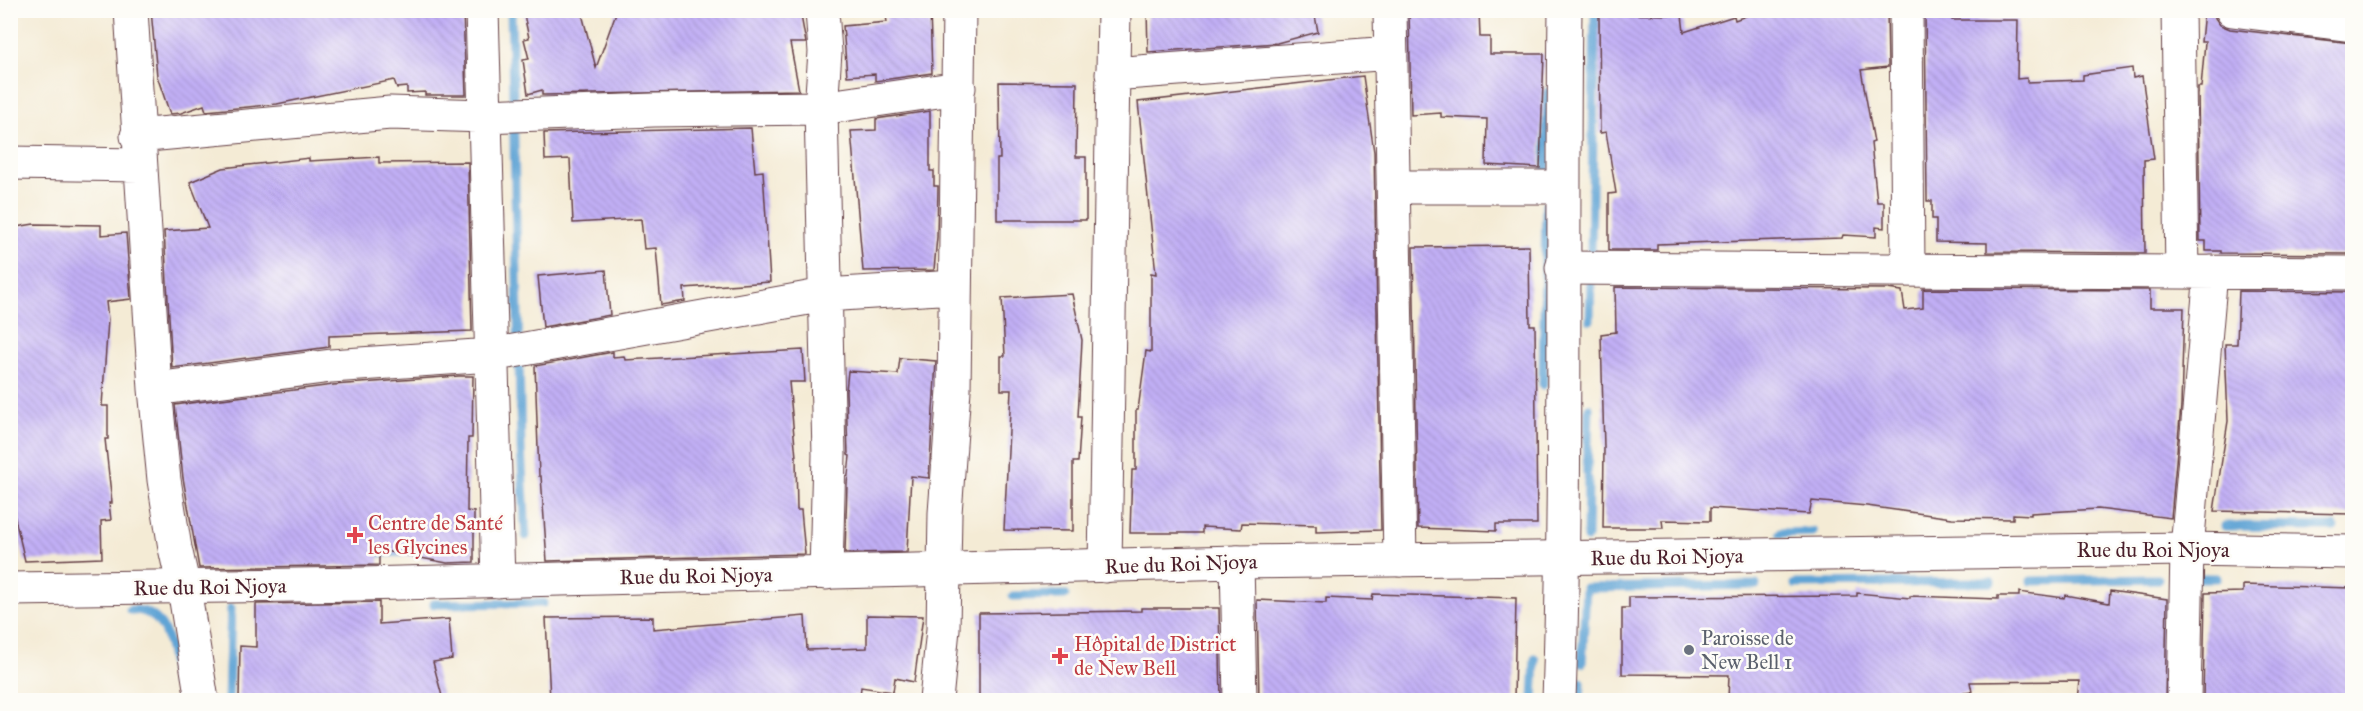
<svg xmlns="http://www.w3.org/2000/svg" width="2363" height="711" font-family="'IM FELL Great Primer',serif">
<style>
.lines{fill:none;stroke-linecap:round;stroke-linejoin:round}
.stream{stroke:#61a4d5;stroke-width:9}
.building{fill:url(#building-back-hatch)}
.minor-casing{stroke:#643e44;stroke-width:35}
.tertiary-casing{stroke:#643e44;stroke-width:35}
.secondary-casing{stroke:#643e44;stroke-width:35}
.minor{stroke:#fff;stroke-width:33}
.tertiary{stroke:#fff;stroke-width:33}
.secondary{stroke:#fff;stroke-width:33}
.health-dot{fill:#e0444e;stroke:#fdfcf7;stroke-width:2}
.worship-dot{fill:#6b7280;stroke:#fdfcf7;stroke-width:2}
.labels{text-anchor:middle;stroke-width:5;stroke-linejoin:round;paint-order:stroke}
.health-label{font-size:21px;fill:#be3a42;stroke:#fdfcf7;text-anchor:start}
.street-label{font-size:21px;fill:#4a1f2b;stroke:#fdfcf7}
.worship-label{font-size:21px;fill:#5b616d;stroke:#fdfcf7;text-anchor:start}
</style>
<defs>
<pattern id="building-back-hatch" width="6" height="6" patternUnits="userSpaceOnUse" patternTransform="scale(1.5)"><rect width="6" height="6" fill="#c1aff5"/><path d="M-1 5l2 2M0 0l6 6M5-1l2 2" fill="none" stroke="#a796d2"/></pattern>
</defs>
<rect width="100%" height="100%" fill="#fdfcf7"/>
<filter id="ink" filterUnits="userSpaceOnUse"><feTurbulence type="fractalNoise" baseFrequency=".0167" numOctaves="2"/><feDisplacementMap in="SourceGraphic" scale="12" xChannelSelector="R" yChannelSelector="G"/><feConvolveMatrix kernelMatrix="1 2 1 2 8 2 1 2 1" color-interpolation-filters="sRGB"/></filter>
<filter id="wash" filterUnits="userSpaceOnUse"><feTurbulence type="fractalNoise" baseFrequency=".008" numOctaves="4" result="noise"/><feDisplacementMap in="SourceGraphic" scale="24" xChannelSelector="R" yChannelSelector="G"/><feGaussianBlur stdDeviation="1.35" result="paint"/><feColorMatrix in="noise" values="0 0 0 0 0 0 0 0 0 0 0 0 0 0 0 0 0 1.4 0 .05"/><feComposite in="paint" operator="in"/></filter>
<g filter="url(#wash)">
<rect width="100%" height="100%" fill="#f4ebd5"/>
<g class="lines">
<path class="stream" d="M511,10l10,438 5,88
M1546,173l2,-81
M1591,254l4,-244
M1590,320l1,-47
M1543,385l3,-180
M1587,472l2,-64
M2225,526l109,1
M1780,533l33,-1
M1587,538l1,-59
M377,553l27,-1
M2192,578h25
M2031,581l127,-2
M1795,584l196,-2
M1013,596l52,-1
M434,604l109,-1
M130,610c40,-2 41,44 45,73
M1582,663l4,-75 170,-3
M228,700l3,-92
M1533,700l2,-41
M1580,700l1,-18"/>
</g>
<g id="blocks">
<path class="building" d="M151,10h312l3,85h-41v-3l-18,1v-6l-10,1 -3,-8 -117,24 -71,7 -2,-6 -23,8 -11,1 -13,-38z
M523,10h58l15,58 21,-58h183l6,33h-16l9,47 -257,5v-5l-14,4 -5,-34 6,-1 -5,-20 5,-1z
M885,10h45l2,63 -57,8v-7l-28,2 -4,-50 44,-4z
M1147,10h167l4,22 -41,11 -129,9z
M1409,10h70l1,27h10v17h54l-4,114 -54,-3 1,-46 -46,-2v-4l-30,2z
M1762,10h125l1,57 -27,3 13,72 -3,1 6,59h7v26l-8,-1v10l-33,-2 -1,3 -185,6v6h-48v-56l7,-1 -10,-61 -6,1 -1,-119 83,1 2,17 50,-16 1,4z
M1925,10h27v10h66l-1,59 10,-1v4l56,-2v-5l49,-7 1,10 9,-2 12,83 -10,1 1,93 -158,-1v-9l-51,-1v-23h-4v-18h-5z
M2204,10h10l1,8 5,7 10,4 122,14v211l-131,-1v-2h-15v-10h-6l-2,-154h3l4,-45h-4z
M1363,76l11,76 7,378 -65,2v-7l-74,-2 -1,6 -39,-2v6h-72l2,-63h4v-60h2l8,-59 5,1v-79l5,1 -18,-172z
M999,82l78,1 -1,74h10v63h-89v-61h3z
M930,111v60h4v15h4l-1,51 -3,33 -71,1 -12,-140 25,-1v-11z
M751,128l4,44 8,-1 7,111 -86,6 1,13 -24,4 -5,-57 -12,1 -3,-30 -68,4 -3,-64 -25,1 -1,-27z
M379,157v6l89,-1 4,169 -143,5v11l-157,21 -8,-137 44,-3 -18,-46 33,-14 86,-10v3z
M34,224l67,1v10l25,-2 5,66 -25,3 2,18 -6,86h6v33h-3l7,64h-3l2,17 -10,1 1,37 -77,3 -15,-64v-269z
M1529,246l1,79h5l2,199h-41v7l-78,-3 -5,-281z
M606,270l4,45 -67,12 -5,-51z
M1615,287l272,2 15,2 3,19 18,-2v-19l227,1v18h34l-3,98 -10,112 -73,-9 -67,4v2l-18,-1v5l-61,-1 -85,-12 -55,-5 -3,13 -99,-6v13l-48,-1 1,8h-60l1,-80 -3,-114 15,-2z
M2239,291l113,1v222l-138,-3 14,-90 -3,-77h12z
M1072,294l10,46 -4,77h3l-3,45h-5v69l-69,-1 7,-140h-10v-34h4l-3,-58z
M803,350l2,32h-16l7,75 1,53h4l4,44 -258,7 -6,-85h-2l-4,-110 78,-14v5l11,-1 1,4z
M900,358l36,3 -7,117 -18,-2 -4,76 -62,1 2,-69 3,-28 -2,-1 -2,-64 2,-20 50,3z
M459,376h14l-1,62h-4l-1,73 7,1v50l-27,1 -68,-13v15l-180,3 -16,-90 -8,-73 158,-20z
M2243,585l109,3v112h-149l2,-107 38,-1z
M2110,591l57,8 -2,101h-88l2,-19 -109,1 2,10 -14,2 1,6h-134l-32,-3v3h-65l1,-25 -107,-1v-66h7v-11l228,-1v-3l53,5v-2l88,3v-3h21v-4l45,6 1,-3 44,8z
M1373,594l143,4 -2,102h-255l-2,-100 69,3v-5l46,2z
M379,602v22l70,-5 3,40 -19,3 10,38h-204l1,-54 16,1v-43z
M1141,608h78l2,92h-242v-87l162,-2z
M867,615l56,1 -9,66 -19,-4 -2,14 -32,-5 -1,9 -7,-1v5h-303l-4,-82 107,-1v12l152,-13 2,34 60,-2z"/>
</g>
</g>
<g filter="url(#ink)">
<use href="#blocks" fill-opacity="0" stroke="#643e44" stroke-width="1.5"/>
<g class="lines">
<defs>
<path id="minor" d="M131,10l24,379 9,91 11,68 9,40 18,112
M482,10l16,571
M822,10l3,42 -4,56 8,347 -3,118
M1390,10l10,550
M1906,10l2,260
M2178,10l4,262
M2232,10l120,15
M1112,74l279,-21
M137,136l253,-23 95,3 169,-6 167,-2 138,-20
M11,163l128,2
M1393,187h170
M1562,268l790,5
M155,389l176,-23 160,-11 334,-60 130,-8
M1237,562l3,138
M1105,566l9,-556
M936,700l7,-71 2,-116 9,-123 5,-380
M2184,700l3,-151 24,-277"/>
<path id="tertiary" d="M1559,700c8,-229 3,-459 6,-690"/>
<path id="secondary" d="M10,589l352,-5 875,-22 950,-13 165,3"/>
</defs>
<use href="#minor" class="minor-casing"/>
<use href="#tertiary" class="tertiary-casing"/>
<use href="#secondary" class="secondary-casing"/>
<use href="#minor" class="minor"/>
<use href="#tertiary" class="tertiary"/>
<use href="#secondary" class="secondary"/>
</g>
</g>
<g class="health-dot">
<path d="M352 526h6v6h6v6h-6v6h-6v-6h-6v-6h6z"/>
<path d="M1057 647h6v6h6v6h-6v6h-6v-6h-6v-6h6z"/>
</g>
<circle class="worship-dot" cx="1689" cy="650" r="6"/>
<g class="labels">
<g class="health-label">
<text x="368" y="530">Centre de Santé<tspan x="368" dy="24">les Glycines</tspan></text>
<text x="1074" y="651">Hôpital de District<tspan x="1074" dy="24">de New Bell</tspan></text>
</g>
<g class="street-label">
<text x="2153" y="557">Rue du Roi Njoya</text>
<text transform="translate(1667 557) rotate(-1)" y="7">Rue du Roi Njoya</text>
<text transform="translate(1181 564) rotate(-2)" y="7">Rue du Roi Njoya</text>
<text transform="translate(696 576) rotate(-1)" y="7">Rue du Roi Njoya</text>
<text transform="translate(210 587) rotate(-1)" y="7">Rue du Roi Njoya</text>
</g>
<g class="worship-label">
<text x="1701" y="645">Paroisse de<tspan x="1701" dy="24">New Bell 1</tspan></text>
</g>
</g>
<rect width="2363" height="711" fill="none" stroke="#fdfcf7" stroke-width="36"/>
</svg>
